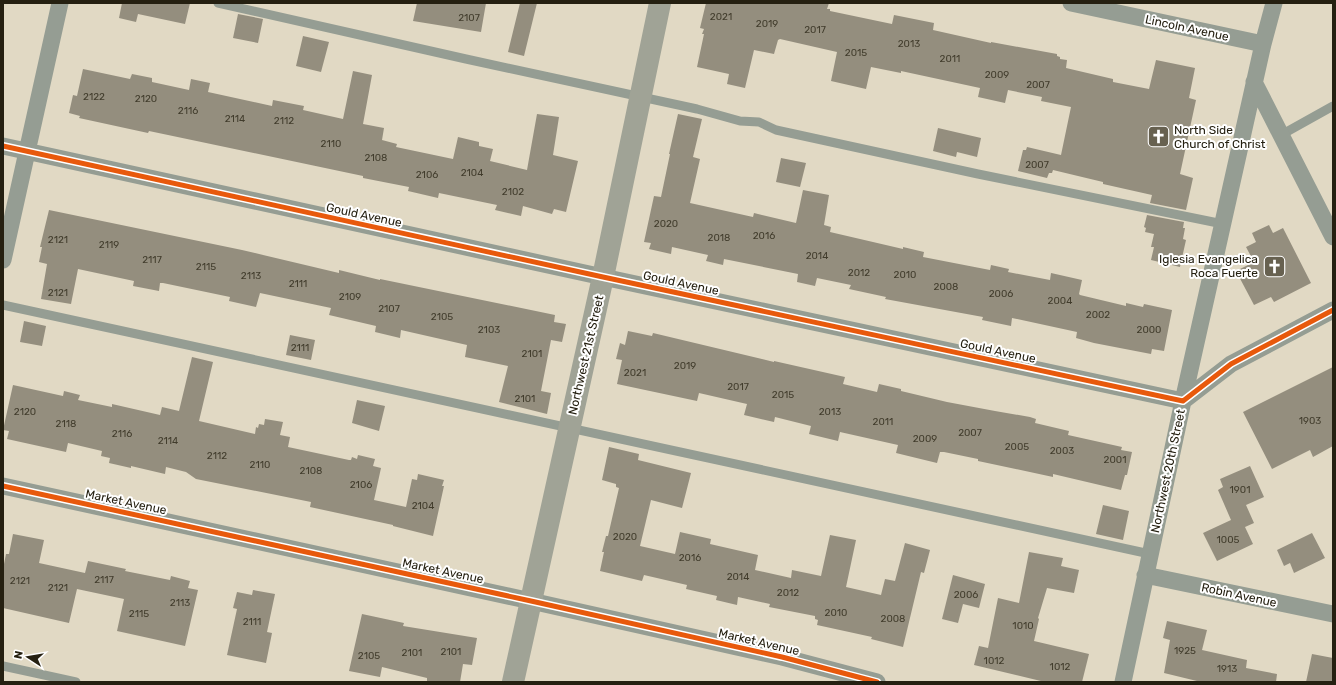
<svg xmlns="http://www.w3.org/2000/svg" width="1336" height="685" font-family="Rubik,sans-serif">
<style>
.building{fill:#948e7e}
.lines{fill:none;stroke-linecap:round;stroke-linejoin:round}
.lane{stroke:#959d93;stroke-width:9}
.street{stroke:#959d93;stroke-width:17}
.secondary{stroke:#a0a396;stroke-width:22}
.cycleway-casing{stroke:#fff;stroke-width:8}
.cycleway{stroke:#e8590c;stroke-width:5}
.labels{text-anchor:middle;stroke-width:4;stroke-linejoin:round;paint-order:stroke}
.number-label{font-size:10px;fill:#413c2c}
.street-label{font-size:12px;fill:#252011;stroke:#fff}
.poi-label{font-size:12px;fill:#252011;stroke:#fff;text-anchor:start}
</style>
<rect width="100%" height="100%" fill="#e1d9c4"/>
<path class="building" d="M122,3h68l-5,21 -47,-10 -2,8 -17,-4z
M417,3h69l-5,29 -68,-11z
M520,3h17l-13,53 -16,-4z
M706,3h123l-2,6h3v2l62,13 2,-9 40,8 -1,7 58,13v-1l66,12v2l3,1v2l7,1 -1,8 47,11v3l36,7 7,-29 39,8 -6,30 7,2 -16,74 13,4 -7,32 -36,-7 2,-8 -49,-11v-2l-50,-12 -1,3h-3l-2,5 -29,-7 5,-21h3l1,-3 34,8 10,-48 -30,-6 1,-4 -34,-7 -3,13 -27,-6 2,-9 -79,-17v2l-30,-6 -5,22 -35,-8 6,-29 -57,-13 -2,1 -4,14 -20,-4 -9,38 -18,-4 2,-10 -32,-7 7,-33h-2l2,-5 -4,-1z
M238,14l25,5 -5,24 -25,-5z
M303,36l26,6 -8,30 -25,-6z
M83,69l47,10 2,-5 20,4v4l37,8 2,-11 19,4 -2,9 64,14 1,-6 31,6 -1,4 40,9 10,-48 19,4 -9,49 21,4 -2,12 15,4 -1,3 57,12 5,-22 21,5v4l14,3 -3,12 37,9 10,-56 22,3 -6,38 25,6 -12,51 -12,-3 -2,5 -29,-8 -2,10 -26,-6 2,-5 -58,-12 -1,5 -30,-7 1,-4 -46,-9v-2l-214,-45 -1,2 -69,-15 1,-2 -11,-3 4,-18 4,1z
M678,114l24,5 -9,38 7,2 -10,44 63,14 1,-4 42,10 7,-33 26,5 -5,30 7,2 -1,5 73,17v-2l21,5 -1,5 67,13 1,-5 18,4 -1,3 42,8 1,-7 31,7 -3,14 1,1 46,11v-3l17,4 1,-3 28,6 -8,41 -12,-2 -1,5 -57,-11 -18,-5 1,-6 -65,-14 -1,8 -29,-6 1,-3 -98,-18 1,-2 -37,-8 2,-4 -34,-7 -2,8 -18,-4 1,-8 -74,-15 -1,6 -17,-4 2,-6 -36,-8 -1,7 -22,-5 2,-6 -7,-1 10,-46 7,1 9,-43h-1z
M938,128l43,10 -4,19 -20,-5 -1,5 -23,-6z
M781,158l25,5 -6,24 -24,-5z
M49,210l193,40 97,23v-3l41,10v-1l175,36 -1,7 12,2 -4,18 -11,-2 -10,51 10,2 -4,21 -48,-12 9,-36 -43,-9 2,-12 -66,-15 -1,8 -25,-6 1,-6 -47,-11 2,-7 -71,-15 -4,14 -27,-6 1,-4 -67,-14h-3l-1,8 -26,-5 1,-5 -56,-12 -7,35 -30,-5 6,-35 -8,-2 3,-15h-2z
M1147,215l37,7 -1,6h2l-2,11 3,1 -6,27 -29,-7 3,-13h-3l3,-13 -9,-2 1,-4 -2,-1z
M1269,225l4,8 10,-5 28,55 -37,19 -3,-5 -17,8 -18,-34 18,-9 -8,-15 10,-5 -4,-9z
M24,321l22,5 -4,20 -22,-4z
M628,331l24,5 1,-3 121,29v-1l71,16 -2,7 34,8 2,-8 22,5v2l46,11 48,9 35,6 6,2 -1,4 34,8 -1,4 54,12 -1,3 11,2 -5,23h-2l-4,15 -68,-16v3l-75,-16v-2l-34,-7h-4l-3,11 -41,-10 2,-8 -58,-13 -2,9 -29,-7 2,-8 -36,-9 -1,5 -30,-7 3,-11 -48,-11 -2,8 -80,-17 5,-24 -6,-1 4,-16 5,2z
M290,335l25,5 -4,20 -25,-5z
M192,357l21,5 -14,59 56,13 1,-7 2,1 1,-4 5,1 1,-6 18,3 -3,13 10,2 -2,10 61,13h2l1,-3 5,2 1,-4 17,4 -2,7 8,2 -7,32 32,7 6,-28 5,1 1,-6 26,6 -2,6h2l-11,50 -40,-10v-1l-83,-18 1,-5 -115,-23 -10,-7 -20,-5 -1,7 -34,-8v2l-22,-5 1,-5 -9,-2 1,-5 -34,-8 -2,9 -59,-13 2,-8 -6,-1 10,-45 50,11 1,-5 16,4 -2,5 34,7v-3l48,11 2,-8 17,4z
M1333,367v79l-20,11 -3,-7 -38,19 -29,-57z
M357,400l28,6 -6,25 -27,-8z
M609,447l30,7 -1,6 53,13 -9,35 -31,-8 -11,46 35,8 5,-22 31,7 -1,5 48,11 -3,15 36,8 1,-8 29,6 9,-41 26,5 -10,47 35,8 4,-16 10,2 10,-38 25,7 -6,23 -3,-1 -18,75 -32,-8 1,-2 -55,-12 1,-5 -3,-1v-3l-46,-9 1,-3 -32,-7 -1,8 -21,-5 1,-4 -31,-7 1,-4 -43,-10 -2,6 -42,-10 4,-19h-2l4,-16h2l11,-48 -3,-1v-3l-14,-4z
M1250,466l14,31 -18,8 8,18 -9,4 8,17 -36,17 -14,-28 28,-13 -13,-30 5,-3 -3,-8z
M1103,505l26,6 -6,29 -27,-6z
M1312,533l13,25 -31,15 -4,-10 -6,3 -7,-16z
M13,534l31,6 -5,23 46,10 3,-12 38,8 -1,2 45,9 1,-4 19,5 -2,7 10,2 -13,56 -68,-15 7,-32 -47,-10 -8,34 -66,-15v-39l3,-15h3z
M1029,552l34,6 -2,8 18,4 -5,23 -27,-5 -9,30 1,1 -5,22 55,13 -7,28h-37l-71,-17 5,-19 9,2 10,-50 21,5z
M953,575l32,9 -6,24 -16,-4 -5,19 -16,-4z
M253,590l22,4 -8,38 5,1 -6,30 -39,-8 10,-46 -4,-1 4,-16 15,3z
M362,614l42,9 -1,3 74,12 -5,27 -9,-1 -3,18h-33v-4l-45,-11 -2,10 -31,-6z
M1167,621l40,9 -5,20 45,10 -1,8 31,6 -1,8h-75l-37,-9 6,-33 -7,-2z
M1312,654l21,4v24h-27z"/>
<g class="lines">
<path class="lane" d="M218,3l248,56 231,50 43,12 19,1 17,8 202,44 245,50
M1281,135l52,-29
M3,305l1147,249
M3,666l73,16"/>
<path class="street" d="M1071,3l192,41
M1254,82l79,155
M3,146l600,131 580,124 48,-37 102,-54
M3,260l57,-257
M3,486l528,115 251,56 95,25
M1145,575l188,39
M1123,682l60,-281 80,-357 11,-41"/>
<path class="secondary" d="M513,682l90,-405 57,-274"/>
<defs>
<path id="cycleway" d="M3,146l600,131 580,124 48,-37 102,-54
M3,486l528,115 251,56 95,25"/>
</defs>
<use href="#cycleway" class="cycleway-casing"/>
<use href="#cycleway" class="cycleway"/>
</g>
<defs>
<symbol id="church-square" viewBox="-11 -11 22 22"><rect x="-9" y="-9" width="18" height="18" rx="4" fill="#676150" stroke="#fff"/><path d="M-1.2-6h2.4v3.5h3.3v2.4h-3.3V6h-2.4V-.1h-3.3v-2.4h3.3Z" fill="#fff"/></symbol>
</defs>
<g fill-rule="evenodd">
<use href="#church-square" x="1146" y="124" width="25" height="25"/>
<use href="#church-square" x="1262" y="254" width="25" height="25"/>
</g>
<g class="labels">
<g class="number-label">
<text x="721" y="20">2021</text>
<text x="469" y="21">2107</text>
<text x="767" y="27">2019</text>
<text x="815" y="33">2017</text>
<text x="909" y="47">2013</text>
<text x="856" y="56">2015</text>
<text x="950" y="62">2011</text>
<text x="997" y="78">2009</text>
<text x="1038" y="88">2007</text>
<text x="94" y="100">2122</text>
<text x="146" y="102">2120</text>
<text x="188" y="114">2116</text>
<text x="235" y="122">2114</text>
<text x="284" y="124">2112</text>
<text x="331" y="147">2110</text>
<text x="376" y="161">2108</text>
<text x="1037" y="168">2007</text>
<text x="472" y="176">2104</text>
<text x="427" y="178">2106</text>
<text x="513" y="195">2102</text>
<text x="666" y="227">2020</text>
<text x="764" y="239">2016</text>
<text x="719" y="241">2018</text>
<text x="58" y="243">2121</text>
<text x="109" y="248">2119</text>
<text x="817" y="259">2014</text>
<text x="152" y="263">2117</text>
<text x="206" y="270">2115</text>
<text x="859" y="276">2012</text>
<text x="905" y="278">2010</text>
<text x="251" y="279">2113</text>
<text x="298" y="287">2111</text>
<text x="946" y="290">2008</text>
<text x="58" y="296">2121</text>
<text x="1001" y="297">2006</text>
<text x="350" y="300">2109</text>
<text x="1060" y="304">2004</text>
<text x="389" y="312">2107</text>
<text x="1098" y="318">2002</text>
<text x="442" y="320">2105</text>
<text x="489" y="333">2103</text>
<text x="1149" y="333">2000</text>
<text x="300" y="351">2111</text>
<text x="532" y="357">2101</text>
<text x="685" y="369">2019</text>
<text x="635" y="376">2021</text>
<text x="738" y="390">2017</text>
<text x="783" y="398">2015</text>
<text x="525" y="402">2101</text>
<text x="25" y="415">2120</text>
<text x="830" y="415">2013</text>
<text x="1310" y="424">1903</text>
<text x="883" y="425">2011</text>
<text x="66" y="427">2118</text>
<text x="970" y="436">2007</text>
<text x="122" y="437">2116</text>
<text x="925" y="442">2009</text>
<text x="168" y="444">2114</text>
<text x="1017" y="450">2005</text>
<text x="1062" y="454">2003</text>
<text x="217" y="459">2112</text>
<text x="1115" y="463">2001</text>
<text x="260" y="468">2110</text>
<text x="311" y="474">2108</text>
<text x="361" y="488">2106</text>
<text x="1240" y="493">1901</text>
<text x="423" y="509">2104</text>
<text x="625" y="540">2020</text>
<text x="1228" y="543">1005</text>
<text x="690" y="561">2016</text>
<text x="738" y="580">2014</text>
<text x="104" y="583">2117</text>
<text x="20" y="584">2121</text>
<text x="58" y="591">2121</text>
<text x="788" y="596">2012</text>
<text x="966" y="598">2006</text>
<text x="180" y="606">2113</text>
<text x="836" y="616">2010</text>
<text x="139" y="617">2115</text>
<text x="893" y="622">2008</text>
<text x="252" y="625">2111</text>
<text x="1023" y="629">1010</text>
<text x="1185" y="654">1925</text>
<text x="451" y="655">2101</text>
<text x="412" y="656">2101</text>
<text x="369" y="659">2105</text>
<text x="994" y="664">1012</text>
<text x="1060" y="670">1012</text>
<text x="1227" y="672">1913</text>
</g>
<g class="street-label">
<text transform="translate(1187 28) rotate(12)" y="4">Lincoln Avenue</text>
<text transform="translate(364 215) rotate(12)" y="4">Gould Avenue</text>
<text transform="translate(681 283) rotate(12)" y="4">Gould Avenue</text>
<text transform="translate(998 351) rotate(12)" y="4">Gould Avenue</text>
<text transform="translate(586 355) rotate(-77)" y="4">Northwest 21st Street</text>
<text transform="translate(1168 471) rotate(-78)" y="4">Northwest 20th Street</text>
<text transform="translate(126 502) rotate(12)" y="4">Market Avenue</text>
<text transform="translate(443 571) rotate(12)" y="4">Market Avenue</text>
<text transform="translate(1239 595) rotate(12)" y="4">Robin Avenue</text>
<text transform="translate(759 642) rotate(13)" y="4">Market Avenue</text>
</g>
<g class="poi-label">
<text x="1174" y="134">North Side<tspan x="1174" dy="14">Church of Christ</tspan></text>
<text x="1258" y="263" text-anchor="end">Iglesia Evangelica<tspan x="1258" dy="14">Roca Fuerte</tspan></text>
</g>
</g>
<rect width="1336" height="685" fill="none" stroke="#252011" stroke-width="8"/>
<g transform="translate(28 657) rotate(282)" stroke="#ffffff" stroke-width="3" paint-order="stroke">
<path d="M0-3L7 15L0 10L-7 15Z" fill="#252011"/>
<text y="-6" font-size="11" font-weight="bold" text-anchor="middle" fill="#252011">N</text>
</g>
</svg>
